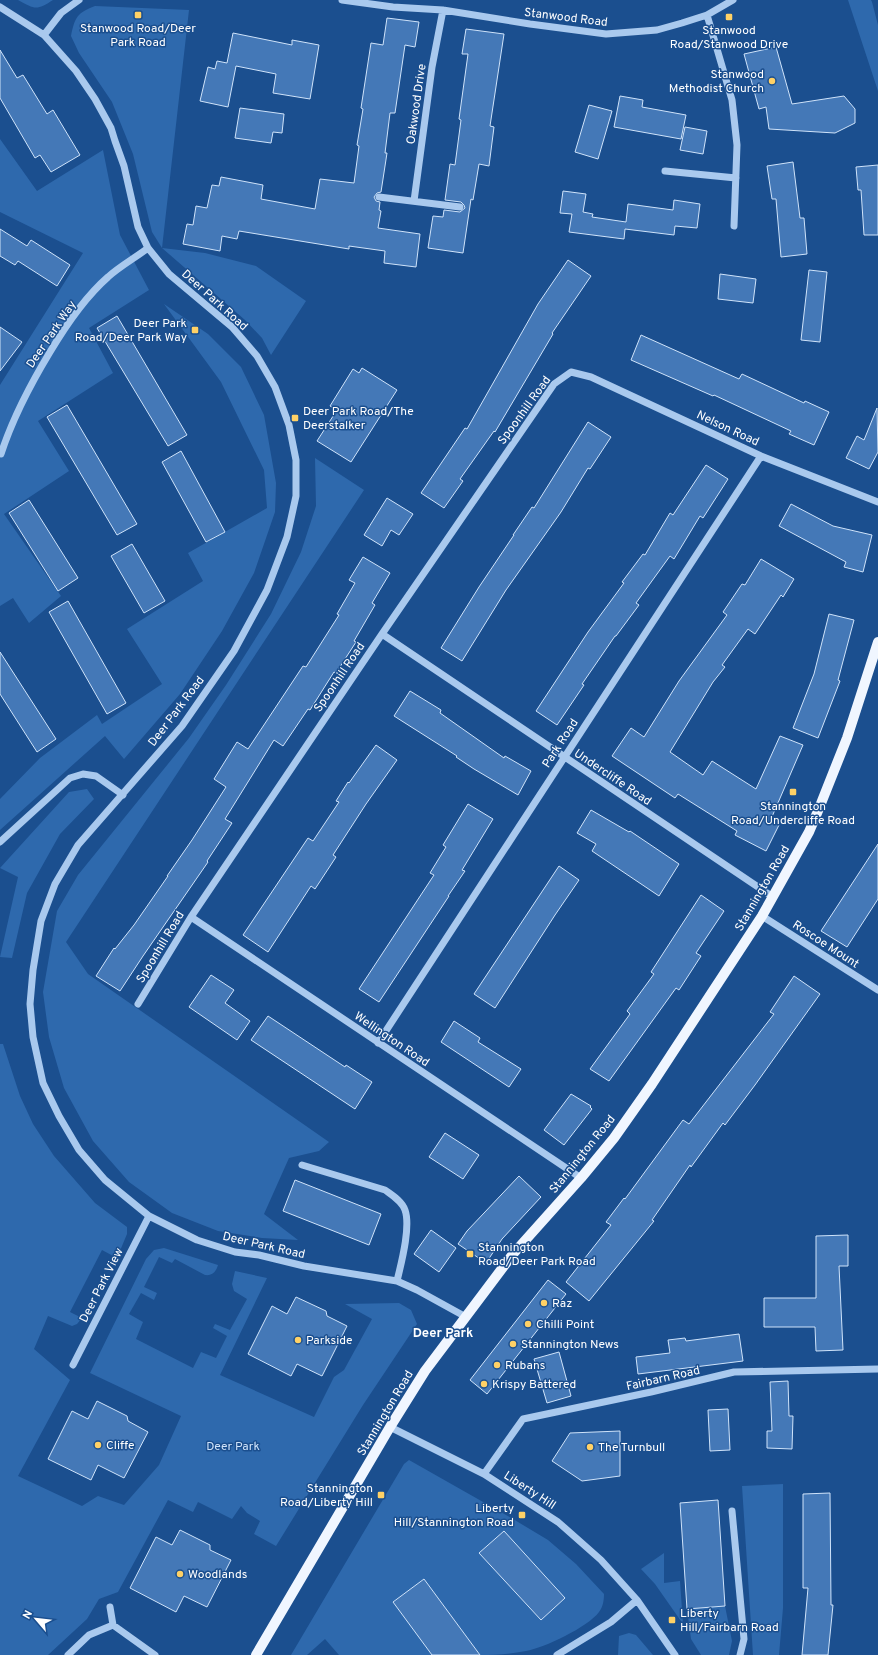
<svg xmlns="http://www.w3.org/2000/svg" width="878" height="1655" font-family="Overpass,sans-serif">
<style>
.green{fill:#2e69ad;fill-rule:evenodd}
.building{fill:#4478b7;stroke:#cfe3fa}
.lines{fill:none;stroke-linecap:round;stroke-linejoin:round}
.minor{stroke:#a9c9ee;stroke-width:7}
.major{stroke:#f0f6ff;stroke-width:10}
.poi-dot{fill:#ffd166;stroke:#1b4f8f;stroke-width:1.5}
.labels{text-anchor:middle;stroke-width:3;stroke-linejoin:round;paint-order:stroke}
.street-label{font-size:12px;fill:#fff;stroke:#1b4f8f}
.poi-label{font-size:12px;fill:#fff;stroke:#1b4f8f;text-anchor:start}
.park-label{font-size:12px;fill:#cfe3fa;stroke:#1b4f8f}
.neighbourhood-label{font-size:13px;font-weight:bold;fill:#fff;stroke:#1b4f8f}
</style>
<rect width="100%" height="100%" fill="#1b4f8f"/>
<path class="green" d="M18,0h35c-17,11 -18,9 -35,0z
M848,0h23l1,2 6,23v66z
M95,6l94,4 -27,238 43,5 51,13 50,35 -35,54 -9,-17 -17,-18 -83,-72 -10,-16 -19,-78 -21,-52 -33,-49 -8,-17c4,-19 6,-23 24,-30z
M0,139l37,52 66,-41 17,85 29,55 -60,38 24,45 -75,48 31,50 -65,43 57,82 -32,27 -16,-25 -13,8v-221l83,-132 -83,-41z
M164,304l44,30 33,33 23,48 12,68 -1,29 -21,61 -32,58 -42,63 -56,65 -19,-23 -105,94v-31l40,-41 57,-43 5,9 60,-40 -35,-55 76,-48 -15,-28 79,-45 -3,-38 -43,-88z
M315,458l49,32 -298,452 22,32 241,168 -10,9 -30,7 -25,56 34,26 -36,-2 -44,-7 -46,-18 -43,-31 -36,-41 -29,-53 -15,-51 -6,-45 14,-81 21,-36 111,-137 37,-53 45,-71 30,-62 15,-46z
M87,789l7,10 -34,35 -33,59 -15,65 -12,-1 18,-80 -18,-9 69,-76z
M0,1044h3l17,52 13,28 21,32 41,47 32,24v7l-10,24 -15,-8 -32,62 12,6 -5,6 -5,2 -24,-10 -14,33 36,31 -52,96 64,30 16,-10 26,9 35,-40 22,-49 -91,-43 56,-114 8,-9 10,-2 54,17c-2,7 -6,11 -13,10l-30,-16 -3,4 -13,-6 -15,30 13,6 -3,7 -13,-7 -12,21 14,8 -7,17 57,29 8,-16 15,6 11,-22 -14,-8 2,-4 15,6 17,-31 -13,-8 -2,-7 3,-13 32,7 -47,97 94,42 20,-40 10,-7 28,-51 -27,-15 54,-1 12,7 6,14 -54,81 -87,141 -22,-12 6,-13 -13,-8 -6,-7 -9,13 -34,-17 -5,10 -25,-12 -50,92 -19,7 -12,20 -39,36h-48z
M409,1460l104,59 35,21 28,24 28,30c0,6 -1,13 -5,18 -11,15 -55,36 -73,39 -16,3 -30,4 -46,4l-56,-76 -31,23 39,53h-93l-14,-16 -18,16h-16l113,-191zM504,1531l61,67 -24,22 -62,-67z
M783,1484v124l-4,47h-26l-11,-169z
M664,1553v30l16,-2 3,43 -28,-40 -14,-15z
M725,1606l7,35 -3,14h-28l-10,-16 -4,-30z
M629,1633l7,2 17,20h-35l1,-19z"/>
<path class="building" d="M387,18l32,4 -4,25 -10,-2 -10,68h-5l-5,40h2l-6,39 -4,1 -3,4 2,4 4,1 -1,8 2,1 -3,17 42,6 -4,33 -32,-4 1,-12 -36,-5v3l-110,-18 -2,8 -15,-3 -2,15 -37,-7 4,-20 6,1 3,-19 11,2 5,-23 7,1 2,-9 42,8 -2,14 54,10 5,-30 34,4 5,-37 -2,-1 6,-36 -2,-1 10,-65 12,2z
M466,29l38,5 -14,92 4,1 -5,39 -10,-2 -6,36 -2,-1 -8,54 -35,-5 5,-32 10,1 1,-7 16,2 5,-4 -1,-3 -3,-3 -16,-2 5,-36 5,1 6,-45 -2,-1 9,-65h-6z
M233,33l59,12v-5l27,5 -9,54 -37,-6 3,-19 -40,-8 -8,41 -28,-6 8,-34 7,2 2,-8 10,2z
M776,47l16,57 52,-8 11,13v14l-20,10 -66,-4 -3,-22 -7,2 -15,-55z
M0,50l17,28 6,-3 24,39 6,-4 27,45 -29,17 -11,-17 -5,3 -35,-60z
M620,96l23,4 -1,7 44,8 -5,24 -67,-12z
M589,105l23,6 -14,48 -23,-7z
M240,108l44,6 -2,19 -9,-1 -2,11 -36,-5z
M685,127l22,4 -4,23 -23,-4z
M793,162l7,56h4l3,36 -26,3 -5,-58h-4l-5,-33z
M878,165v70h-14l-3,-45h-3l-2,-23z
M563,191l23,3 -3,18 10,2 -1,3 34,5 2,-18 45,6 1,-10 26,4 -3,24 -22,-2 -1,9 -49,-6 -1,10 -55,-7 3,-18 -12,-1z
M0,229l27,17 4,-6 39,25 -13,21 -39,-25 -3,4 -15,-9z
M568,260l23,16 -39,57 1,1 -58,98 -1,-1 -34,48 3,2 -19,27 -23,-15 44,-65 2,1 71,-125z
M809,270l18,2 -7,70 -19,-2z
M720,274l36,5 -3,24 -35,-4z
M117,316l70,119 -19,11 -71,-118z
M0,327l22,15 -22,29z
M641,335l98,44 3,-5 62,29 1,-2 24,11 -15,33 -25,-11 2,-3 -77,-36 -1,1 -82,-36z
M362,368l35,22 -46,72 -34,-21 20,-31 -7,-4 23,-37 6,4z
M67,405l70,119 -20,11 -70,-118z
M877,408l1,44 -9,17 -23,-11 11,-22 7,4z
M588,422l23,15 -21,32 -2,-1 -27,44 -55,78 -44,71 -21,-13 38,-61 35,-52h-1l19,-28 2,1z
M181,451l44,81 -19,10 -44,-80z
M706,465l22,14 -25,39 -3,-2 -26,43 -4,-3 -34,47 3,2 -23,31h-1l-33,48 2,1 -27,40 -21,-14 52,-79 36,-49 -2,-1 21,-28 2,1 25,-42 3,2z
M387,498l26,16 -14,21 -8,-5 -9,16 -18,-11z
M29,500l49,78 -20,13 -49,-78z
M791,504l42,22 39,9 -9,37 -19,-5 2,-5 -67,-36z
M132,544l33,57 -21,12 -33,-57z
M363,557l27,16 -18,30 3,2 -21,36 2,1 -20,31 -2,-1 -24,38 -2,-1 -25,37 -9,-6 -49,79 7,4 -25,38 1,1 -65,94 -23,35 -24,-15 18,-28 1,1 19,-24 34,-49h-1l25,-36 34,-53 -12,-8 23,-37 11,7 55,-83 3,1 33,-52 -2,-1 18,-31 -6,-3z
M761,559l33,20 -11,18 -2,-2 -26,39 -7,-5 -26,36 3,2 -12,15 -43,70 33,23 9,-14 44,28 24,-53 23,9 -32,74 9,4 -14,28 -31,-16 2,-4 -59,-37 -3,4 -63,-42 19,-28 13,9 35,-56 48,-66 -4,-3 19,-28 3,1z
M68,601l58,102 -19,11 -58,-102z
M829,614l25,6 -16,60 2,1 -22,57 -25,-10 21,-54z
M0,652l56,87 -19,13 -37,-58z
M410,691l31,19 -1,3 64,45 1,-2 26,15 -13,24 -44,-26 -18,-12 1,-1 -63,-40z
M376,745l21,15 -31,44 -33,51 3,2 -21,32 -4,-3 -43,66 -25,-17 65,-97 5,3 26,-39 -3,-1 12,-19 1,1z
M468,804l25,15 -31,51 3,1 -17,25h1l-70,106 -20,-13 75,-114 -4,-2 16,-26 -3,-2z
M591,810l38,22 1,-1 49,33 -20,32 -67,-45 4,-7 -19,-11z
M878,844v55l-31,48 -26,-16z
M559,866l20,14 -24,35 -60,93 -21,-14z
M701,895l23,16 -28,42 5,3 -22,34 -3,-2 -67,93 -19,-12 40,-55 -3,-3 27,-37 -3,-2z
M211,975l23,15 -9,13 25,18 -13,19 -48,-33z
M794,976l26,18 -65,91 -30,40 -2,-2 -32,44 -1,-2 -38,55 2,1 -65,80 -23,-19 45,-57 -5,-3 18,-24 1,1 58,-79 6,4 85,-110 -4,-2z
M268,1016l77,51 1,-2 26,17 -17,27 -104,-69z
M454,1021l26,17 -2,4 43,27 -12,18 -68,-45z
M571,1094l20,12 -1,1 2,2 -28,36 -20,-15z
M445,1133l34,22 -16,24 -34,-22z
M519,1176l22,21 -39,42 -16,24 -28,-19 9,-13z
M295,1180l86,34 -12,31 -86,-34z
M431,1230l25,18 -17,24 -25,-18z
M848,1235v31h-9l4,84 -27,1 -1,-24h-51v-29h52v-62z
M548,1280l18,14 -79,100 -17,-14z
M296,1297l30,14 1,5 20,10 -25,50 -25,-12 -6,12 -43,-22 24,-48 15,8z
M739,1334l4,27 -105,13 -2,-17 34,-4 -2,-13 17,-2 1,3z
M559,1352l12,44 -24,7 -13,-44z
M788,1381l1,35h4l-1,33 -25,-1v-17h5l-2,-49z
M97,1401l30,15 1,5 20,11 -24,46 -26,-13 -7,15 -43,-21 24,-48 16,8z
M728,1409l2,41 -20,1 -2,-41z
M620,1431v45l-38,5 -30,-20 18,-28z
M830,1493l1,112h2l-5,50h-26l6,-67h-5v-94z
M718,1500l7,106 -38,3 -7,-106z
M180,1530l30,15v5l21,10 -24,47 -23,-11 -8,16 -46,-24 26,-51 16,8z
M504,1531l61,67 -24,22 -62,-67z
M424,1579l56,76h-48l-39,-53z"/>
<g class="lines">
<path class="minor" d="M342,0l51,7 50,3 87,14 76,10 51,-4 25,-7 25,-8 26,-15
M0,7l44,28 32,36 19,28 16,29 4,13 9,25 14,61 10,21 21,26 63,53 25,29 18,31 14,38 7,35v36l-9,41 -20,53 -33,61 -52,75 -104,119 -23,39 -14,37 -8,49 -3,34 3,33 10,46 16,33 20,34 26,30 44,36 48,24 38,12 24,3 45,11 93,15 20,9 49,27
M707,15l25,85 5,45 -3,81
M44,35l17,-22 18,-13
M665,171l71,7
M379,197l81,10
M414,201l18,-134 11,-57
M1,454c12,-37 29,-69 49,-102 16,-27 34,-54 58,-75 12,-11 27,-19 40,-29
M382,634l391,263
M0,842l70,-64 13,-4 13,2 27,19
M762,916l116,74
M191,917l390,261
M138,1004l53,-87 191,-283 172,-250 17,-12 20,5 170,79 117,46
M378,1043l383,-587
M302,1165l83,25c7,5 17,11 20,20 6,17 -4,54 -8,71
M73,1365l76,-149
M390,1427l94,47 74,48 43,38 36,40 38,55
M484,1474l39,-55 128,-27 83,-20 144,-3
M732,1511l12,128 -4,16
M110,1607l3,18
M68,1655l21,-20 24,-10 42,30
M557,1655l54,-33 26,-22"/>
<path class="major" d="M256,1655l134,-228 35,-56 88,-117 68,-76 33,-40 38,-54 110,-168 47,-84 11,-26 27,-68 31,-96"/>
</g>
<g class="poi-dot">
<rect x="134" y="11" width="8" height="8" rx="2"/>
<rect x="725" y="13" width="8" height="8" rx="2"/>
<circle cx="772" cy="81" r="4"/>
<rect x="191" y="326" width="8" height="8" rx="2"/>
<rect x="291" y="414" width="8" height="8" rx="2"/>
<rect x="789" y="788" width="8" height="8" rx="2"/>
<rect x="466" y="1250" width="8" height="8" rx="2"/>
<circle cx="544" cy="1303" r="4"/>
<circle cx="528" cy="1324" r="4"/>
<circle cx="298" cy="1340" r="4"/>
<circle cx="513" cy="1344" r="4"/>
<circle cx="497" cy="1365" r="4"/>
<circle cx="484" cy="1384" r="4"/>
<circle cx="98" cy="1445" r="4"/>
<circle cx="590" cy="1447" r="4"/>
<rect x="377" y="1491" width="8" height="8" rx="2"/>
<rect x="518" y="1511" width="8" height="8" rx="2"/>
<circle cx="180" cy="1574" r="4"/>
<rect x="668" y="1616" width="8" height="8" rx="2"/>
</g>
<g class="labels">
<g class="street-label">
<text transform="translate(566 17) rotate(7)" y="4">Stanwood Road</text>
<text transform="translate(416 104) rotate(-82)" y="4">Oakwood Drive</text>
<text transform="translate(215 300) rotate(42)" y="4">Deer Park Road</text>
<text transform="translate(51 334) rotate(-56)" y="4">Deer Park Way</text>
<text transform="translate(524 410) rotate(-54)" y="4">Spoonhill Road</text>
<text transform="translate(728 428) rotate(25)" y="4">Nelson Road</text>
<text transform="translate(339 677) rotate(-56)" y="4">Spoonhill Road</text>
<text transform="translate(176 711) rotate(-53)" y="4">Deer Park Road</text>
<text transform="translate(560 743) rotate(-57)" y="4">Park Road</text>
<text transform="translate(613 777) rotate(34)" y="4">Undercliffe Road</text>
<text transform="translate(762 888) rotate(-60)" y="4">Stannington Road</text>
<text transform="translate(826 944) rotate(33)" y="4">Roscoe Mount</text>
<text transform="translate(160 947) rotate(-59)" y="4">Spoonhill Road</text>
<text transform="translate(392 1039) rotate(34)" y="4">Wellington Road</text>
<text transform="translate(582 1154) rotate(-51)" y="4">Stannington Road</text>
<text transform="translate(264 1245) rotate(13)" y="4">Deer Park Road</text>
<text transform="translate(101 1285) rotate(-63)" y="4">Deer Park View</text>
<text transform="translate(663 1378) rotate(-13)" y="4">Fairbarn Road</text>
<text transform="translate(385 1413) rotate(-59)" y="4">Stannington Road</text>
<text transform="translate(530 1490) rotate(33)" y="4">Liberty Hill</text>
</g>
<g class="poi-label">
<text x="138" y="32" text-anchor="middle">Stanwood Road/Deer<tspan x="138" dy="14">Park Road</tspan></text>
<text x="729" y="34" text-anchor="middle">Stanwood<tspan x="729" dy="14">Road/Stanwood Drive</tspan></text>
<text x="764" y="78" text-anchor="end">Stanwood<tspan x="764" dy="14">Methodist Church</tspan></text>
<text x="187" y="327" text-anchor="end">Deer Park<tspan x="187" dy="14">Road/Deer Park Way</tspan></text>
<text x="303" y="415">Deer Park Road/The<tspan x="303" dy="14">Deerstalker</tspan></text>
<text x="793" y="810" text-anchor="middle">Stannington<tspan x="793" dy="14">Road/Undercliffe Road</tspan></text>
<text x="478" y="1251">Stannington<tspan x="478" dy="14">Road/Deer Park Road</tspan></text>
<text x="552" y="1307">Raz</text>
<text x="536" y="1328">Chilli Point</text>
<text x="306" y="1344">Parkside</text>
<text x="521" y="1348">Stannington News</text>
<text x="505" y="1369">Rubans</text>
<text x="492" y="1388">Krispy Battered</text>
<text x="106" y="1449">Cliffe</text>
<text x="598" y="1451">The Turnbull</text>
<text x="373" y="1492" text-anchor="end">Stannington<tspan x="373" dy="14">Road/Liberty Hill</tspan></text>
<text x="514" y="1512" text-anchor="end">Liberty<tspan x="514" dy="14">Hill/Stannington Road</tspan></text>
<text x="188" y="1578">Woodlands</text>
<text x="680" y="1617">Liberty<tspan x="680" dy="14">Hill/Fairbarn Road</tspan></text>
</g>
<g class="park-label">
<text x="233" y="1450">Deer Park</text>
</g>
<g class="neighbourhood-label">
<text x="443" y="1337">Deer Park</text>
</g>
</g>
<g transform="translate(36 1619) rotate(298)" stroke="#1b4f8f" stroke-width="3" paint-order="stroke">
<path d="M0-3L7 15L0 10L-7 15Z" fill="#ffffff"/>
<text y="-6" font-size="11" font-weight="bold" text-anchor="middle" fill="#ffffff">N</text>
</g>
</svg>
